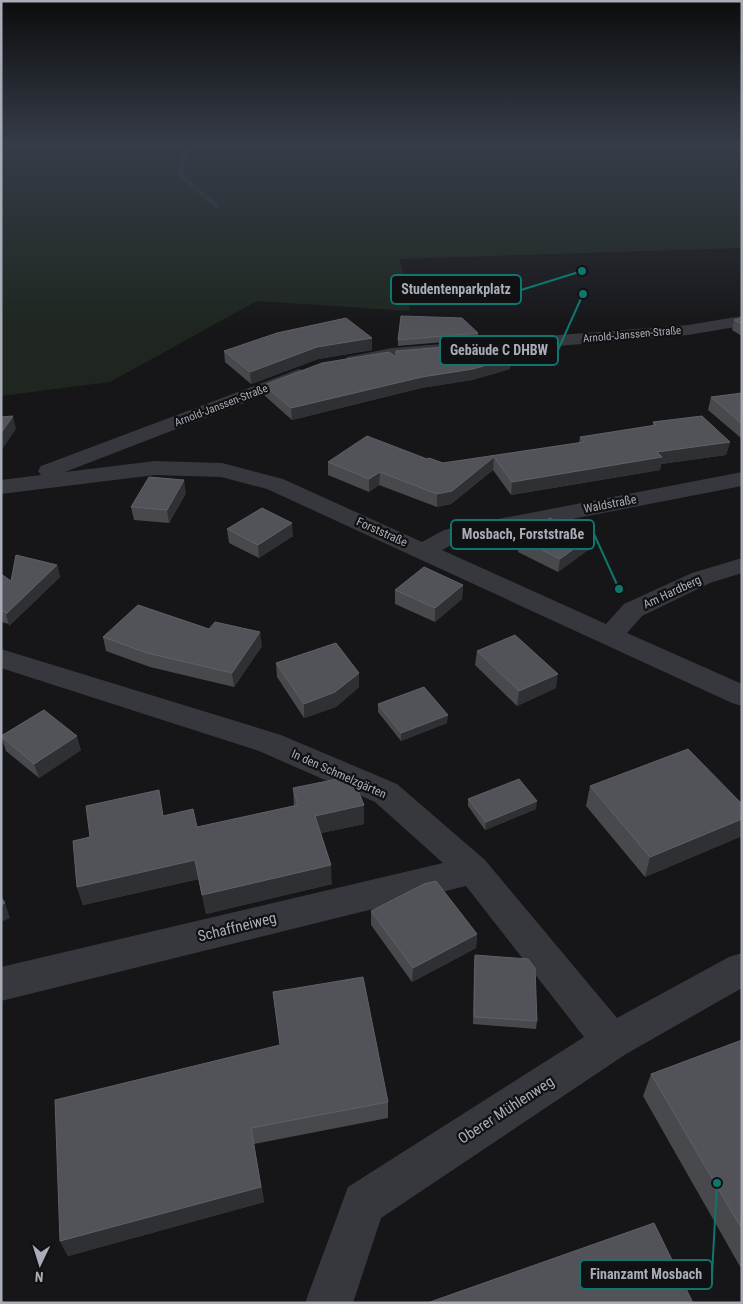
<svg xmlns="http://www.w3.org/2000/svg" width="743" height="1304" font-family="'Roboto Condensed',sans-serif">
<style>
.green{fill:#1e261f}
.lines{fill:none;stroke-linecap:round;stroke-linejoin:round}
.stream{fill:#2c353c;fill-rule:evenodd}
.minor{fill:#37383d;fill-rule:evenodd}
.wall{fill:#47494d}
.shaded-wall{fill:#2f3033}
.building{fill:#525359;stroke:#5f6168}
.labels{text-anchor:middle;stroke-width:4.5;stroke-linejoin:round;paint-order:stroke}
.far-street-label{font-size:11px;fill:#a8adb8;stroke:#111113}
.street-label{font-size:12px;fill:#a8adb8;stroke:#111113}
.near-street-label{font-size:15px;fill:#a8adb8;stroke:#111113}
.leader{fill:none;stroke:#0f766e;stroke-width:2}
.callout-dot{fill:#0f766e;stroke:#111113;stroke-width:2}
.callout{fill:#111113;stroke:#0f766e;stroke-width:2}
.callout-label{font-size:14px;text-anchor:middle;font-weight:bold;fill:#a8adb8}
</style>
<rect width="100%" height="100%" fill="#161618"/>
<path class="green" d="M1,146h741v102l-342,11 10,52 -153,-10 -147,81 -109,14z"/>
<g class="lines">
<path class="stream" d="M185,146h4l-6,29 36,30v2h-4l-38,-32z"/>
<path class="minor" d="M742,316v10l-54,9 -296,25 -38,7 -7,-2 -2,-4 2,-4 45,-9 296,-23z
M299,369l7,2 3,4 -3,4 -241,93 90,-11 67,2 61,16 139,63 22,-12 8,-2 290,-56v14l-283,55 -17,9 164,74 18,-20 68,-31 50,-15v15l-32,10 -68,33 -15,17 115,51v22l-10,-3 -465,-214 -46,-12 -66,-2 -154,19v-14l40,-5 -3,-4 3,-5z
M1,649l280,86 116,49 88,76 132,158 112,-61 13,-4v35l-116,66 -245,164 -28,85h-48l43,-116 236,-150 -118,-151 -465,115v-34l442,-104 -68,-61 -116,-51 -258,-83z"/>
</g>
<path class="wall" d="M742,318v18l-10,-6 2,-10z
M478,333v6l-80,7v-6z
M372,338v12l-54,9 -67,25 -26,-22 -1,-11z
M396,357l115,1 -1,11 -38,11 -51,8 -129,32 -27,-24 -1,-11z
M742,393v45h-1l-33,-28 3,-13z
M653,422l77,20 -4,13 -65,9 -1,6 -149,25 -18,-25 -42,34 -14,3 -58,-22 -10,7 -41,-17v-13l99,-3 16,4 136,-20 1,-6 73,-11z
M186,493l-17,30 -35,-3 -3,-13z
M227,529l66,7 -34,22 -30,-15z
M519,538l69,12 -30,22 -40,-20z
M57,565l3,12 -51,49v-2l-8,-2v-48l10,7z
M463,585l-1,14 -27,23 -40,-18v-14z
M209,629l53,17 -28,41 -84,-20 -44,-16 -3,-14z
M477,651l79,37 -39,18 -42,-41z
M276,663l83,24 -23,20 -32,11 -27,-41z
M378,704l69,19 -46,18 -23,-29z
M1,736l80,14 -42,28 -33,-27z
M590,786l152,18v32l-97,41 -59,-71z
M293,788l71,17v19l-43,9 11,51 -126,30 -7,-35 -116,26 -6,-18 13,-50 74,-21 33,11 97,-21z
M468,799l68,10 -51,21 -17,-24z
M371,911l106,23 -1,14 -64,34 -41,-57z
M475,955l62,66 -1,8 -63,-5 1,-61z
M273,992l115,110v16l-134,26 10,58 -196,54 -8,-15 220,-196z
M742,1040v230l-99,-174 8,-22z"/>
<path class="shaded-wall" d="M372,338v12l-54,9 -67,25 -1,-12 67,-25z
M511,358l-1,11 -38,11 -51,8 -129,32 -1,-12 131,-31z
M13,416l3,13 -15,22v-18z
M730,442l-4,13 -65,9 -1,6 -149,25 1,-13 145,-30z
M494,457l-1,13 -42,34 -14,3v-13z
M380,472l-1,13 -10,7v-13z
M184,480l2,13 -17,30 -2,-13z
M292,523l1,13 -34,22 -1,-13z
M590,537l-2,13 -30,22 2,-13z
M57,565l3,12 -51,49 -3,-12z
M463,585l-1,14 -27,23v-14z
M260,632l2,14 -28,41 -2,-14z
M359,673v14l-23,20 -32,11v-14z
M558,674l-2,14 -39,18 2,-15z
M448,715l-1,8 -46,18v-8z
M77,736l4,14 -42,28 -5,-14z
M537,801l-1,8 -51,21 1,-8z
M364,805v19l-48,10 -1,-18z
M742,819v17l-97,41 5,-20z
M195,860l4,19 -116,26 -6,-18z
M331,865l1,19 -126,30 -4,-19z
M5,903l5,15 -9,4v-17z
M477,934l-1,14 -64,34 1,-14z
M261,1187l3,15 -196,54 -8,-15z"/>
<path class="building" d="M401,316l61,2 16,15 -80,7z
M346,318l26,20 -55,9 -67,25 -26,-21 53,-18z
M742,318v6l-8,-4z
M494,343l17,15 -38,11 -51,8 -131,31 -27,-23 58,-22 67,-11 7,5v-6z
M742,393v31l-31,-27z
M13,416l-12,17v-16z
M702,416l28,26 -73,10 5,5 -150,25 -18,-25 -42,34 -15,3 -57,-22 -11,7 -41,-17 39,-26 60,23 2,-1 14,5 141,-21 -4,-5 76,-12 -3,-3z
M149,477l35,3 -17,30 -36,-3z
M262,508l30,15 -34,22 -31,-16z
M550,518l40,19 -30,22 -41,-21z
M16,555l41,10 -51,49v-2l-5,-1v-37l10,7z
M424,567l39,18 -28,23 -40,-18z
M138,605l71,24 6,-7 45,10 -28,41 -85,-20 -44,-16z
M515,635l43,39 -39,17 -42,-40z
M336,643l23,30 -24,19 -31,12 -28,-41z
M424,687l24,28 -47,18 -23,-29z
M44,710l33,26 -43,28 -33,-28z
M688,749l54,55v15l-92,38 -60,-71z
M352,776l12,29 -49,11 16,49 -129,30 -7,-35 -118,27 -4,-46 17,-4 -4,-31 73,-16 4,26 30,-7 4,18 101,-22 -5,-17z
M519,779l18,22 -51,21 -18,-23z
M436,881l41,53 -64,34 -42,-57 53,-27z
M1,897l4,6 -4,2z
M475,955l53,4 7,9 2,53 -63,-4z
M363,977l25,125 -137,26 10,59 -201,54 -5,-141 225,-55 -7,-53z
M742,1040v189l-91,-155z
M654,1223l39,80h-263v-1z"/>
<linearGradient id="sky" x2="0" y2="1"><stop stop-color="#0c0c0d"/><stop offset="0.44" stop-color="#363c48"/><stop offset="1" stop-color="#363c48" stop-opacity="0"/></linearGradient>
<rect width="743" height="329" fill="url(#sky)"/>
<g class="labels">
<g class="far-street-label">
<text transform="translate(632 334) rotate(-5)" y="4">Arnold-Janssen-Straße</text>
<text transform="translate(221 405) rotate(-21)" y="4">Arnold-Janssen-Straße</text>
</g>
<g class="street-label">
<text transform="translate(610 504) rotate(-11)" y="4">Waldstraße</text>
<text transform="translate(382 532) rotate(24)" y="4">Forststraße</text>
<text transform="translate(672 592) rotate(-25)" y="4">Am Hardberg</text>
<text transform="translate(339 774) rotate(24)" y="4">In den Schmelzgärten</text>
</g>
<g class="near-street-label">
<text transform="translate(237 927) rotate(-14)" y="5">Schaffneiweg</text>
<text transform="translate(506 1110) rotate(-33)" y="5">Oberer Mühlenweg</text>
</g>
</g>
<path class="leader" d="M582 271L521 290M583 294L558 350M619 589L594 534M717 1183L712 1275"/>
<g class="callout-dot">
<circle cx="582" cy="271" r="5"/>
<circle cx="583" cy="294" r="5"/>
<circle cx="619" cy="589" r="5"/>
<circle cx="717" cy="1183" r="5"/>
</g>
<g class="callout">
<rect x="391" y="275" width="130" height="29" rx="5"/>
<rect x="440" y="336" width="118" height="29" rx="5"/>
<rect x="451" y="520" width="143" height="29" rx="5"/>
<rect x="580" y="1260" width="132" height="29" rx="5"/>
</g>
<g class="callout-label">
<text x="456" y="294">Studentenparkplatz</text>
<text x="499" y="355">Gebäude C DHBW</text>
<text x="523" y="539">Mosbach, Forststraße</text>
<text x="646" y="1279">Finanzamt Mosbach</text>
</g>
<rect width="743" height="1304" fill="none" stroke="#a8adb8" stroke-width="5"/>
<g transform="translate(40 1264) rotate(184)" stroke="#111113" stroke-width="4" paint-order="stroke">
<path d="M0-4L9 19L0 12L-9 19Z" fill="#a8adb8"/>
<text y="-8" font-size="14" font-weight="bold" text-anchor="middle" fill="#a8adb8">N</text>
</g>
</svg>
